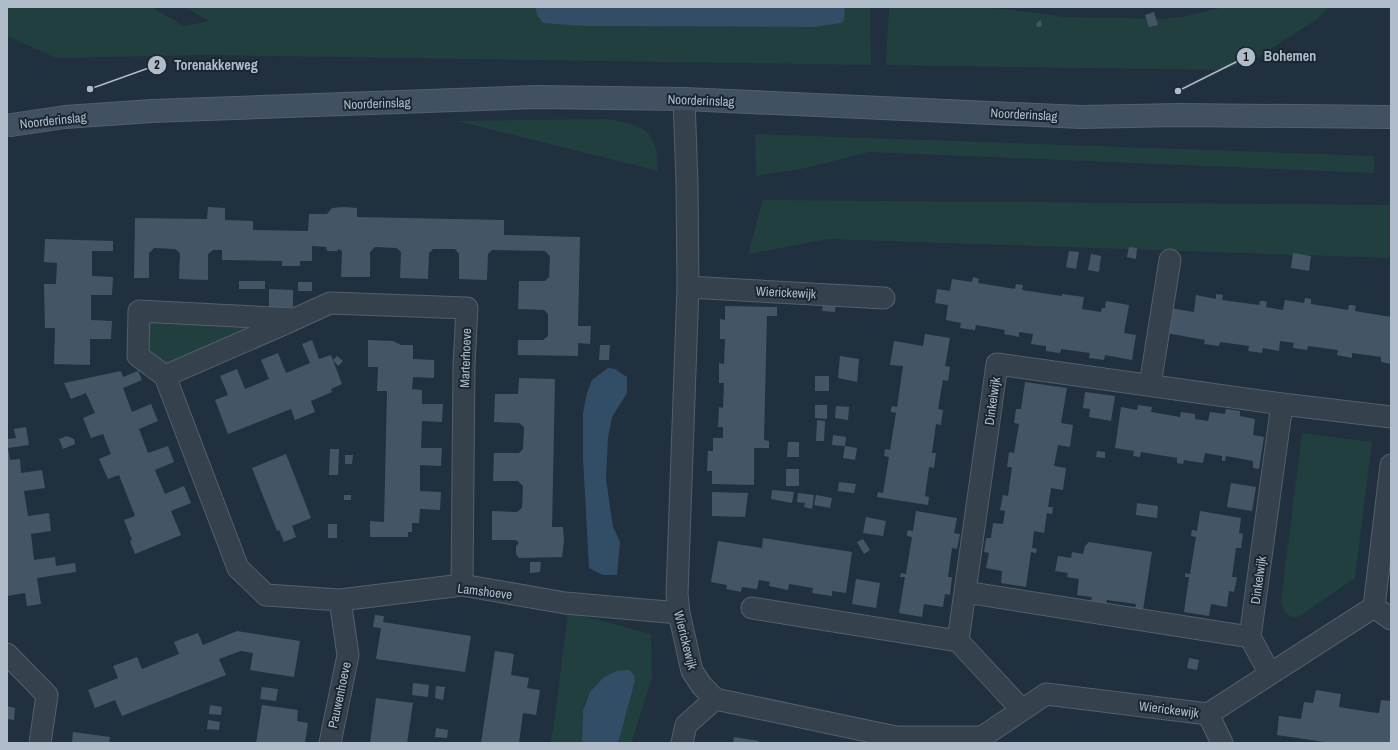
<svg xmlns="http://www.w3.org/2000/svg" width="1398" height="750" font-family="'Archivo Narrow',sans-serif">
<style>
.green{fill:#223f3f}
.water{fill:#324e67}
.building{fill:#445665}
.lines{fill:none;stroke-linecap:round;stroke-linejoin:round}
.street-casing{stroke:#535f6c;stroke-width:23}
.secondary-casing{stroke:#535f6c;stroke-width:24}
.street{stroke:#35424e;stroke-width:21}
.secondary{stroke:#425161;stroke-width:22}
.labels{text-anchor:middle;stroke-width:4;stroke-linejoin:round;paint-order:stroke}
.street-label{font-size:13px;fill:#b0bcca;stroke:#1a2733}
.leader{fill:none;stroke:#b0bcca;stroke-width:1.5}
.callout-dot{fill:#b0bcca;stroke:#1a2733;stroke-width:1.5}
.mark-label{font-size:12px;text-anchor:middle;font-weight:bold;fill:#111}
.callout-label{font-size:14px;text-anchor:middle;font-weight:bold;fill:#b0bcca;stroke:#1a2733;stroke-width:4;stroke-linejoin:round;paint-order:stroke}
</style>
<rect width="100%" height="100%" fill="#20303e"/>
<path class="green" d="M7,7h144l33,19 25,-5 -24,-14h350l2,8 48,11 229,1 32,-15 -1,-5h25l1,58 -663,-10 -152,3 -49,-22z
M889,7h91l33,3 52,7 97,2 20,-2 42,-10h106l-13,12 -60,39 -35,12 -336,-5z
M607,119c19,4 42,5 48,27 2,8 2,17 3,25l-201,-50z
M755,134l619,22v17l-505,-21 -63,16 -50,8z
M763,200l628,5v53l-562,-19 -81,15z
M139,311l156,8 -130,57 -27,-20z
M1302,433l70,9 -17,136 -55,38 -6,2 -9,-5 -4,-12z
M568,612l83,22 1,44 -21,65h-13l17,-62 -19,-10c-15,8 -31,21 -33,40 -2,10 -1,22 -1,32h-32l4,-18z"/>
<path class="water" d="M535,7h310l-1,13 -3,3 -27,4 -229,-1 -42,-3 -6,-8z
M608,368l7,1 12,8v16l-15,24 -4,21 -2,41 7,48 7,15 -3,33h-14l-14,-7 -6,-110v-45l4,-20 5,-13z
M629,670l5,5 1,6 -17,62h-36l1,-33 7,-18 13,-14 13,-7z"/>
<path class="building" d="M1154,12l4,13 -9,2 -4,-12z
M1041,20l1,6 -5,1 -1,-3 3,-3z
M208,207l17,1v12l28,1v9l55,1 1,-17h18l5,-6 12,-1 13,1v9l147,3v15l76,2 -2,89h13l-1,18 -12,-1v13l-60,-1v-15h25l5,-4v-22l-4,-4 -26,-1 1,-28h26l4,-4 1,-21 -5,-5 -53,-1 -4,4 -1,26 -28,-1v-25l-4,-5h-22l-4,4 -1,26 -28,-1 1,-26 -4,-4 -22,-1 -5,5v25h-29l1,-26 -3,-2 -2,2h-10l-1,-4 -14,-1v15h-12v5h-18v-5l-60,-1v-10h-9l-5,4v26l-29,-1 1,-26 -5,-4 -21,-1 -5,5v25h-15l1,-60 72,1z
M45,239l68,2v10h-21v25l21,1 -1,18h-21v25l21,1 -1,18h-21v26l-36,-1 1,-36h-10l-1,-44h12l1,-21 -13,-1z
M1129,247l8,1 -1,11 -9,-2z
M1069,251l10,1 -3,17 -10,-2z
M1293,253l18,3 -2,15 -18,-3z
M1091,254l10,2 -2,16 -11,-2z
M973,277l6,2 -1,4 37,6 1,-5 7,1 -1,5 40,6v-2l22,3 -2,12 19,3 1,-4h3l1,-7 23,4 -5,28 12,2 -4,25 -27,-5 -1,5 -15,-2 1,-5 -29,-4 -1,4 -14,-2v-5l-15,-2 2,-10 -14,-2v5l-15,-3 1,-4 -29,-5 -1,5 -15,-2 1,-5 -15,-3 2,-15 -13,-2 2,-14 13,2 2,-12 20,3z
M239,281h26v8h-26z
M298,282h14v9h-14z
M269,289l24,1v17h-24z
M1216,294l7,1 -1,5 37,5 1,-4h3l4,1 -1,5 17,3 2,-10 19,3 1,-5 6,1v5l37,6 1,-5h3l4,1 -1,5 36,6v47l-10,-2v-5l-14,-2 -15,-2v5l-15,-3 1,-5 -30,-4 -1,4 -14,-2 1,-5 -14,-2 -1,10 -16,-3 -1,5 -14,-2 1,-5 -29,-4 -1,4 -15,-2 1,-4 -39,-7 4,-25 24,4 2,-17 20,4z
M824,297l12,1 -1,14 -13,-1z
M725,306l52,1v9h-10l-3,124 5,1v7h-15v37l-42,-1v-13h-5l1,-20h5v-13h10v-11h-5l1,-20 4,1 1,-25h-5v-20l5,1 1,-25h-5v-20l5,1z
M925,334l25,4 -5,28 5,1 -2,14 -5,-1 -5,29 5,1 -2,15 -5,-1 -4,29h4l-2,15 -5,-1 -4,29 4,1 -1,8 -51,-8 1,-5 5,1 6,-36 -5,-1 1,-7 5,1 6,-37 -5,-1v-3l1,-3 5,1 6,-41 -13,-1 4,-24 29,5z
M312,340l7,19 12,-4 11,29 -11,5 1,3 -21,9 4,11 -20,8 -4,-11 -63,25 -13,-34 13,-5 -8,-19 17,-7 8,20 24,-10 -8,-19 17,-7 8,20 24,-10 -8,-19z
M368,340l25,1 8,4h12v14l21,1v18l-21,-1 -1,12 10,1v14h21l-1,18 -20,-1 -1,27h21l-1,18 -21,-1v26l21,1 -1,18 -20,-1 -1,14h-7v9h-4v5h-38v-16l14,1 3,-131h-10l1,-24h-10z
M600,345h10l-1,15h-10z
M337,356l6,5 -5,5 -5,-6z
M840,356l19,3 -2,23 -19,-4z
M121,371l2,6 15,-6 4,9 -19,8 9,24 19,-8 7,17 -19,8 9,24 20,-7 6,16 -19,8 10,24 19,-8 7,17 -20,8 10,24 -46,19 -5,-13 2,-1 -8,-20 11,-4 -16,-41 -11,4 -9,-20 12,-5 -8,-20 -12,4 -8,-20 12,-5 -9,-20 -15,6 -7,-16z
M815,376h14v15h-14z
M519,378l36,1 -3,148h11l1,14 -2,16 -43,1 -3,-4v-8l3,-3 -3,-3h-24v-29l25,1 5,-4 1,-22 -5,-5h-25l1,-28h25l4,-4 1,-22 -5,-4 -25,-1 1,-28h23z
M1025,382l42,6 -6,35 12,2 -3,22 -12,-2 -4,21 12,2 -3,22 -12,-2 -3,19h5l-1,7 -5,-1 -3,20 -10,-2 -2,17 5,1 -1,4 -5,-1 -5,35 -25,-4 1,-12 -16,-3 3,-15 -5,-1 2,-14h5l2,-15 10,1 2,-13 -5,-1 3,-15 5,1 4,-29h-5l2,-15 5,1 5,-29 -5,-1 2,-14h5z
M1085,392l30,4 -4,25 -22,-4 1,-8 -7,-1z
M815,405h12v14l-12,-1z
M1138,405l14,2 -1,5 29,5 1,-5 14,2v5l13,2 2,-9 15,2 1,-5 14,2v5l15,3 -2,16 11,2 -5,32 -6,-1v-7l-27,-5 -1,5h-3v-5l-17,-3 -2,10 -19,-3 -1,4 -6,-1v-5l-36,-6 -1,5 -7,-1 1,-5 -19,-3 6,-41 16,3z
M836,406l13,1 -1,13 -13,-2z
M817,420l8,1 -1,20h-8z
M26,427l3,18 -21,3 2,12 10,-1 1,14 21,-3 3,18 -21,3 4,25 21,-3 2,18 -20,3 3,26 21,-3 1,9 19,-3 1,9 -39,6 4,26 -14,2 -2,-13 -18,3v-157l9,-1 -2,-9z
M833,435l13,2 -1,9 12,2 -2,12 -12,-2 2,-12 -13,-1z
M67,436l7,3 1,5 -12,5 -4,-10z
M788,442h11v15h-12z
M330,449h9l-1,26h-9z
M1097,451l8,1v6l-9,-1z
M286,454l25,64 -19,8 4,11 -12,5 -5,-12 -2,1 -25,-63z
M345,455h8l-1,9h-7z
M786,469h13v17h-13z
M839,482l17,2 -2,9 -16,-2z
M1231,483l25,4 -4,24 -25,-4z
M772,490l22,2 -2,11 -21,-4z
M712,492l36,1 -3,24 -33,-1z
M798,493l16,2 -2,14 -8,-2 1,-4 -8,-1z
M344,495h7v5h-7z
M816,495l16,3 -2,10 -16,-3z
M1137,503l21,3 -1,12 -21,-3z
M916,511l41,7 -3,15 6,1 -3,15 -5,-1 -2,14 -2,15h4l-2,18 -5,-1 -2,13 -19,-3 -2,13 -23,-4 6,-36h-5l1,-4 5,1 6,-37 -5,-1v-3l1,-3 5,1z
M1200,511l41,7 -2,15 4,1 -2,14h-5l-4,29h5l-3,15 -5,-1 -2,16 -16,-3 -2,12 -25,-4 5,-35h-4v-4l5,1 6,-37 -5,-1 1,-6 5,1z
M866,517l20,4 -3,15 -20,-3z
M328,524h9v14h-9z
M763,538l89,14 -6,41 -14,-2v5l-20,-3 1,-5 -24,-4 -1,6 -19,-4 1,-4 -11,-2 -2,9 -15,-2 -1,5 -15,-3 1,-4 -16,-3 7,-41 44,7z
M863,539l7,11 -6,4 -7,-12z
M1089,542l63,10 -9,58 -8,-1 1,-5 -29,-4 -1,4 -15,-2 1,-5 -15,-2 2,-16 -12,-2 1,-4 -13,-2 3,-15 13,2 1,-6 11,2 2,-8z
M530,562h11l-1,10 -10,1z
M856,579l24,4 -4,25 -24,-4z
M375,615l9,1 -1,6 88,14 -6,36 -89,-13 5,-31 -8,-1z
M237,631l63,10 -6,36 -44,-7 3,-17 -12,-2 -22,8 7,16 -104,41 -7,-16 -20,8 -7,-18 30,-12 -5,-12 24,-9 5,12 37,-15 -5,-12 5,-2 19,-7 5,12z
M495,651l19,3 -3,21 18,3 -2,10 13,2 -4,25 -13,-2 -4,30h-38z
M1189,658l10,2 -2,10 -10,-2z
M413,683l16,2 -1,12 -16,-2z
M436,686l9,1 -2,13 -8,-2z
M262,687l16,2 -2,12 -16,-2z
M1316,690l25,4 -2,13 31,5 9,1 2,-13 10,1v42h-60l-54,-8 2,-19 22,3 3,-17 9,1z
M376,698l37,5 -6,40h-37z
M210,705l12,2 -1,8 -12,-1z
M262,705l36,5 -1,11 11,2 -3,20h-49z
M7,706l8,2 -1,12 -7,-1z
M208,720l12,2 -1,8 -12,-1z
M436,728l12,2 -1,8 -12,-1z
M73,732l37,5 -1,6h-37z
M734,737l25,4 -1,2h-25z"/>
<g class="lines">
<defs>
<path id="street" d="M684,99l3,84 1,104 -11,307 2,19 13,58 10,15 13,13 181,38h86l64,-43 162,20 166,-107 17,12
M688,287l196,11
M165,376l126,-55
M1150,385l20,-125
M462,585l2,-220 3,-57 -137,-5 -35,16 -156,-8 -1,45 27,20 73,192 28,27 74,5 122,-15 103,18 114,10
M965,592l285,45
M1374,607l17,-142
M752,608l206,33
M7,654l40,41 -7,48
M1270,674l-20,-37 32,-233
M1022,710l-64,-69 39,-277 285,40 109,13
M1208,714l14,29
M330,743l18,-88 -8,-55
M682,743l4,-18 29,-26"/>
<path id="secondary" d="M11,125l54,-8 87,-6 384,-14 148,2 397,18 98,-2 212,2"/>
</defs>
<use href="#street" class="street-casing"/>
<use href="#secondary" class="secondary-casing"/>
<use href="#street" class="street"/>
<use href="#secondary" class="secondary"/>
</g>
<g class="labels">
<g class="street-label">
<text transform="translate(701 100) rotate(2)" y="5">Noorderinslag</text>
<text transform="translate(377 103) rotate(-2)" y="5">Noorderinslag</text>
<text transform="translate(1024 114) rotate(3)" y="5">Noorderinslag</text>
<text transform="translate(53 120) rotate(-6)" y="5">Noorderinslag</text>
<text transform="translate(786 292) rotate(3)" y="5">Wierickewijk</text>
<text transform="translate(465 358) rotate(-88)" y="5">Marterhoeve</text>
<text transform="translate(992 401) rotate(-82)" y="5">Dinkelwijk</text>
<text transform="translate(1258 580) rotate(-82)" y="5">Dinkelwijk</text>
<text transform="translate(485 591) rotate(7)" y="5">Lamshoeve</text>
<text transform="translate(686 640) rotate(76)" y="5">Wierickewijk</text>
<text transform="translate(339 695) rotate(-78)" y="5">Pauwenhoeve</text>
<text transform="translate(1169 709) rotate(7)" y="5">Wierickewijk</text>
</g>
</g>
<path class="leader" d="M1178 91L1246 57M90 89L157 65"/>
<g class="callout-dot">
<circle cx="1178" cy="91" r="4"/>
<circle cx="90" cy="89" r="4"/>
<circle cx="1246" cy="57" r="10"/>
<circle cx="157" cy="65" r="10"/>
</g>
<g class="mark-label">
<text x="1246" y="61">1</text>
<text x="157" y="69">2</text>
</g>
<g class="callout-label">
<text x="1290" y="61">Bohemen</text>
<text x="216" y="70">Torenakkerweg</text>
</g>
<rect width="1398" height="750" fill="none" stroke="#b0bcca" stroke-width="16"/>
</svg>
